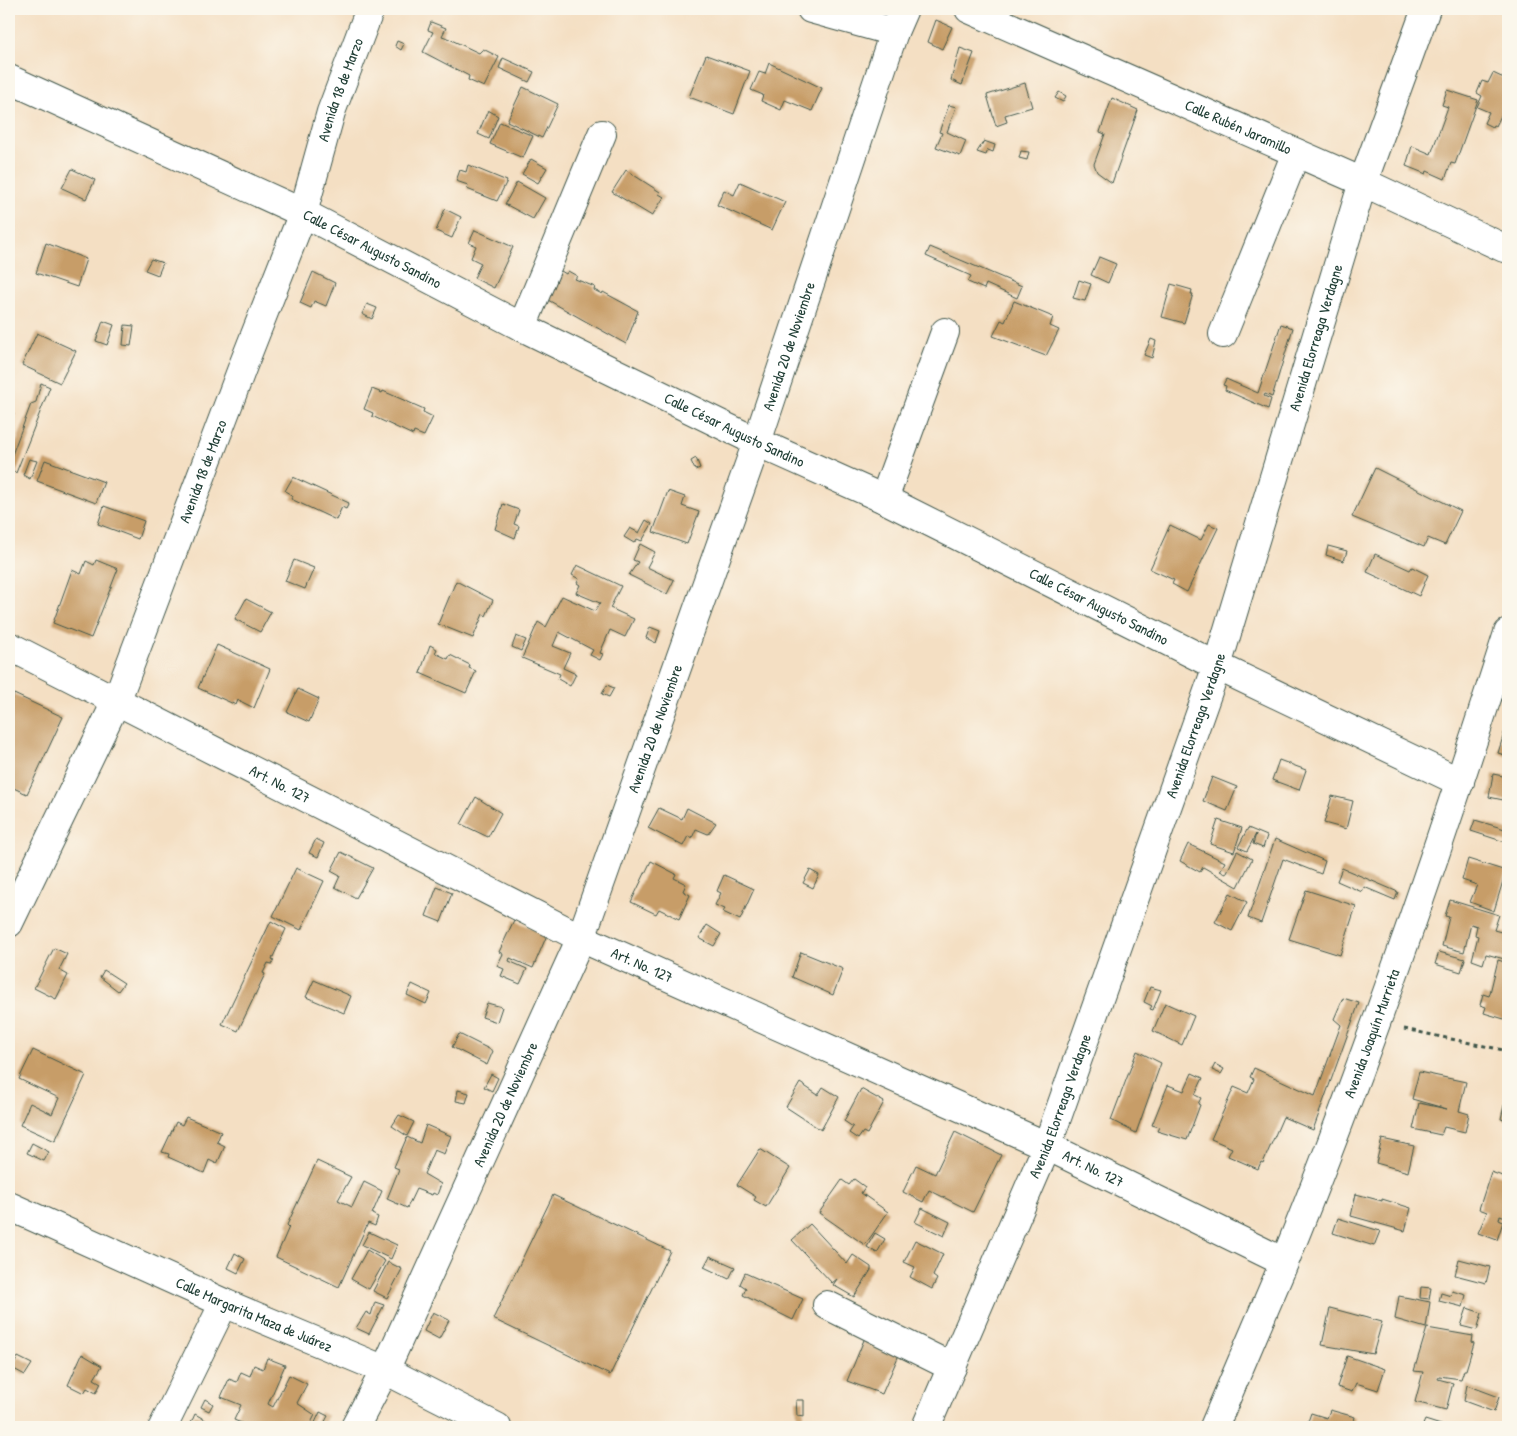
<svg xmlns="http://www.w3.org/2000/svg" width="1517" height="1436" font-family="'Patrick Hand',sans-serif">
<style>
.building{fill:#c79d67}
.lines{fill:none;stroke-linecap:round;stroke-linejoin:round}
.minor-casing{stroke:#3f5549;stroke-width:30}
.path{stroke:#3f5549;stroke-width:3;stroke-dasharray:4 4;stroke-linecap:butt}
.minor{stroke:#fff;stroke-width:28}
.labels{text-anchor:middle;stroke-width:4;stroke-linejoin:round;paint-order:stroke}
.street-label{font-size:15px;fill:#1f3d34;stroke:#fbf7ec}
</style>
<rect width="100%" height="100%" fill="#fbf7ec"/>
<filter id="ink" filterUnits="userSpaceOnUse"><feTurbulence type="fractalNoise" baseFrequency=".02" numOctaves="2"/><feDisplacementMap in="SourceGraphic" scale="10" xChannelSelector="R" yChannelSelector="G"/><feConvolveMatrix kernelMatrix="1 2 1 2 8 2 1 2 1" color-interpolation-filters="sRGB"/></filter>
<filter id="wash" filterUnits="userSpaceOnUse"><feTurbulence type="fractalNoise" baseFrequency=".0096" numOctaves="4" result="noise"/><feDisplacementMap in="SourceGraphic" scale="20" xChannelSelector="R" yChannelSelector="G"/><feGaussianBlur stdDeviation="1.12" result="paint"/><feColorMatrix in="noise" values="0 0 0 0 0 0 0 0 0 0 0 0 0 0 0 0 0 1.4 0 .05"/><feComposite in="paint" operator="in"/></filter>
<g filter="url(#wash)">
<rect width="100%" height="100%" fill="#f4dfc3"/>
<g id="blocks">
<path class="building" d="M936,20l16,7 -10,22 -14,-7z
M431,22l15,6 -4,8 3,1 34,16 4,-4 16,8 -15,30 -16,-7 1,-4 -46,-24 10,-20 -5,-2z
M397,41l7,3 -3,6 -6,-4z
M960,48l14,5 -12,32 -11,-5z
M706,55l44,16 -16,43 -45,-17z
M503,58l31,14 -5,10 -30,-14z
M769,63l53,25 -10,23 -27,-11 -4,10 -20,-9 2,-6 -12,-5 8,-18 6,2z
M1493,73l15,7v21l-12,25 -3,-1 -1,2 -8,-4 5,-11 -12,-5 5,-11 -5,-3 5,-12 6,2z
M1025,83l7,24 -27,8 2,7 -11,4 -9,-31z
M523,87l35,17 -16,34 -35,-17z
M1447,90l31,10 -23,64 -4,-1 -6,16 -18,-8 -1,3 -20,-8 6,-20 19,8 17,-47 -6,-2z
M1059,92l7,4 -3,6 -8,-4z
M1112,98l26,12 -26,73 -15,-11 -3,-8 11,-30 -5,-2z
M949,105l7,2 -9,25 19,9 -6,15 -24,-9 6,-14 -3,-1z
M488,110l10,6 -9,23 -11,-5z
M500,122l33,14 -10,22 -33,-14z
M984,141l11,4 -2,7 -5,-2 -2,5 -9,-3z
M1021,151l8,1 -2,8 -8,-2z
M531,159l16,9 -9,15 -16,-9z
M468,165l39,16 -10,20 -30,-12 1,-4 -12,-4 4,-11 6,2z
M72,169l23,11 -9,19 -24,-11z
M626,170l34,22 -1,2 5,3 -12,19 -40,-24z
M517,182l28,16 -12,21 -28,-15z
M740,182l45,20 -13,28 -55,-25 7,-15 10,5z
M445,209l16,8 -9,21 -16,-7z
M475,230l38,17 -19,41 -20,-10 7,-15 -10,-5 5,-12 -7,-3z
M46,243l40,16 -9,28 -41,-14z
M930,247l92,39 -5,12 -31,-14 -2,5 -16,-7 3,-6 -45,-20z
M1099,257l17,7 -8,19 -17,-8z
M151,259l12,4 -5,12 -13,-5z
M561,271l5,3 2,-3 9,5 -2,3 20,8 -1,3 8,4 1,-2 35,19 -12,33 -78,-44z
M313,272l22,11 -9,23 -12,-5 -3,7 -11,-5z
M1079,280l12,4 -6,17 -12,-3z
M1171,284l21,6 -1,4h2l-9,29 -22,-6z
M1014,301l39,16 -3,9 9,4 -13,26 -53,-20 8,-16 4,2z
M367,304l10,4 -5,11 -10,-5z
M103,321l11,4 -7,20 -11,-4z
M1281,324l12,4 -21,69 -7,-3 -1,2 7,3 -3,10 -43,-19 1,-4 -3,-1 3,-6 32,14z
M125,325l9,1 -3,20 -8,-1z
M37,333l39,18 -16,32 -38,-18z
M1151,339l5,2 -4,17 -8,-3z
M41,383l9,4 -34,86 -6,-3v-10l21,-56 5,-2z
M372,389l10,4 1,-2 41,18 -1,3 10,5 -9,19 -10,-4 -1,3 -41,-19 1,-3 -9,-4z
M9,410l5,3 -5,13z
M696,458l4,10 -5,2 -4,-9z
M29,459l8,2 -7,18 -7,-4z
M45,460l59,22 -8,21 -59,-22z
M1375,468l86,43 -16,34 -17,-7 -4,9 -72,-30z
M293,477l56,26 -3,6 -4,-2 -6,13 -45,-21 2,-3 -8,-5z
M668,491l17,6 -3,9 17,6 -12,32 -34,-12z
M503,504l16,6 -5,14 5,2 -4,12 -20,-9z
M104,506l40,15 -6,18 -40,-15z
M646,520l6,4 -10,17 -5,-2 -3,4 -10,-6 6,-9 9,5z
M1209,524l9,4 -31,64 -15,-8 2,-4 -24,-11 20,-44 31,15z
M640,544l15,8 -8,15 27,13 -7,14 -38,-19 9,-13 -5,-2z
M1328,546l19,5 -3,10 -18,-6z
M1375,554l35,16 2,-3 16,8 -9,21 -52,-24z
M96,560l22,9 -27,69 -38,-15 19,-53 9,4 5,-13 8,4z
M294,560l20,8 -9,21 -20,-8z
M577,565l44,21 -11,22 24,11 -9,18 -15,-7 -10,23 3,1 -3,6 -10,-5 3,-5 -34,-18 -6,14 17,7 -7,15 13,6 -6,12 -12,-7 2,-5 -38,-16 16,-36 8,5 16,-31 33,15 5,-8 -24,-10 4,-8 -3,-2 2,-4 -7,-4z
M456,581l37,19 -7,16 -3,-2 -10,24 -35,-14z
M246,599l25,13 -11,20 -25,-13z
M650,627l10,4 -4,12 -10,-5z
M516,636l10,4 -5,11 -9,-4z
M217,645l53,24 -16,39 -16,-8 -2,5 -38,-17z
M430,645l7,4 -2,4 13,6 2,-4 20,10 -1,3 7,3 -10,22 -46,-20z
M607,685l7,3 -5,9 -7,-3z
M298,689l21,10 -10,23 -22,-10z
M14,694l49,23 -36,77 -18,-8v-81z
M1506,727l2,1v28l-10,-3z
M1279,760l27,10 -7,20 -27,-10z
M1493,774l15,3v24l-19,-4z
M1212,777l25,10 -10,24 -24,-10z
M1332,796l21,5 -7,28 -22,-6z
M476,797l25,16 -13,24 -27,-13z
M659,808l23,11 5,-11 29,15 -8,11 -12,-5 -4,9 -4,-2 -5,10 -35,-18z
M1218,820l24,8 -8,24 -24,-8z
M1475,820l33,10v13l-37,-12z
M1248,828l19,8 -4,12 -10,-4 3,-10 -9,17 -9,-4z
M316,839l8,4 -6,14 -9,-4z
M1275,839l50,22 -4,13 -38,-15 -22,64 -13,-5z
M1188,844l37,18 -5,9 6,3 11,-23 15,8 -14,28 -35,-20 -3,5 -20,-11z
M341,852l32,16 -17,30 -21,-11 5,-11 -9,-5z
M1468,859l38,12 -12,40 -24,-9 7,-17 -15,-5z
M651,861l25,13 -2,4 12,6 -3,7 7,4 -11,24 -20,-10 -3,5 -25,-12z
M296,868l28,13 -23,49 -28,-14z
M1342,868l56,24 -3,8 -31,-13 -2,5 -25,-11z
M810,870l9,5 -6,13 -10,-5z
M724,875l30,14 -14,31 -17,-8 2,-3 -10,-4 6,-12 -4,-2z
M437,887l15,6 -11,29 -15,-6z
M1306,890l50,16 -16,49 -51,-16z
M1230,893l17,9 -15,29 -17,-9z
M1450,900l49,15 -5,15 14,4v26l-22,-6 -3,10 -11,-4 6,-24 -3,-1 2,-9 -6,-2 -7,28 -22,-6 7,-29 -4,-1z
M514,920l33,15 -14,33 -23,-10 -1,3 18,8 -7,15 -19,-8 3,-7 -7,-3 6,-12 -4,-2z
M271,921l15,8 -14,30 2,1 -2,4 -4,-1 -5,10 2,1 -27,57 -16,-7z
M707,925l14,9 -7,12 -15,-8z
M54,948l13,6 -8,16 9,5 -12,24 -22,-11z
M801,952l42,17 -10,26 -41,-18z
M1439,952l26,7 -4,13 -26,-8z
M1498,960l10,3v43l-4,13 -20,-6 2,-6 -6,-2 3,-11 6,2 1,-3z
M104,970l20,13 -6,8 -18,-14z
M314,980l37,16 -7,17 -38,-16z
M412,984l19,9 -5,11 -19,-9z
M1150,987l11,3 -8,20 -3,-1 2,-3 -8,-4z
M1343,998l16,5 -46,127 -30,-13 -20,46 -2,-1 -3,7 -30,-13 4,-8 -21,-9 23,-52 14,6 6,-14 -4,-2 4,-9 61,28 26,-71 -7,-6z
M487,1003l15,4 -5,15 -15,-5z
M1165,1003l29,13 -12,29 -29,-14z
M459,1034l34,17 -6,14 -35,-18z
M33,1050l53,25 -31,66 -35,-16 10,-22 22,11 7,-16 -40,-19z
M1137,1051l24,12 -25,70 -25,-13z
M1215,1064l9,5 -3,5 -9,-4z
M1419,1072l47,10 -7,29 10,3 -4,18 -21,-5 -3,8 -28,-6 6,-26 28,6 -35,-10z
M1192,1073l11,5 -8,17 6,3 -3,6 2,1 -13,35 -30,-9 2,-4 -7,-2 16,-40 16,6z
M491,1074l7,4 -6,13 -8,-4z
M800,1083l18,12 5,-8 16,10 -18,33 -35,-23z
M861,1089l23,13 -17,32 -4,-2 -5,7 -9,-6 4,-6 -9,-6z
M458,1090l11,3 -3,10 -10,-2z
M1504,1105l4,1v15l-7,-2z
M399,1115l15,7 -7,14 -15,-10z
M186,1117l35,15 -4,10 8,4 -8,18 -8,-4 -5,13 -36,-16 1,-3 -7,-2 14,-30 6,3z
M426,1125l25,11 -7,18 -10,-4 -10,24 17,10 -4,11 -4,-2 -1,2 -16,-6 -9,19 -20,-9 12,-30 -5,-2 13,-30 13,6z
M955,1132l46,23 -28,57 -44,-22 -6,12 -20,-10 13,-27 19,9z
M1382,1139l32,7 -6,26 -32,-9z
M32,1143l17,9 -5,9 -17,-8z
M760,1149l30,19 -24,39 -12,-7 2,-3 -19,-12z
M317,1161l34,16 -13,23 14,7 12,-25 18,9 -10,23 6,3 -3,9 -7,-3 -29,64 -63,-30 13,-30 -2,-2z
M1491,1172l17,6v40l-8,-3 -1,5 4,2 -6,18 -19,-7 9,-21 -8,-3z
M854,1179l11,8 -4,6 27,19 -23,33 -46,-32 23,-33 7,5z
M1356,1194l26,7v-2l29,9 -6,23 -54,-15z
M553,1195l117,56 -60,124 -117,-56z
M922,1208l28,14 -6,14 -29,-14z
M1338,1218l42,13 -6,15 -41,-13z
M810,1224l37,40 6,-9 18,12v3l-17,27 -21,-12 4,-6 -5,4 -40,-43z
M369,1232l28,13 -6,14 -29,-14z
M875,1233l10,6 -8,14 -10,-6z
M915,1240l28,14 -10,22 4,3 -5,10 -22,-12 5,-10 -11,-5z
M367,1250l18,11 -16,28 -18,-10z
M235,1253l10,6 -7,14 -10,-5z
M710,1256l25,11 -6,12 -25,-12z
M1459,1259l31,8 -4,16 -31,-8z
M388,1262l14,7 -15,29 -14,-7z
M745,1273l58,26 -10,21 -50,-25 3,-7 -6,-4z
M1421,1287l10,1 -2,11 -9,-1z
M1452,1291l14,4 -3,12 -24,-6 2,-8 10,3z
M1399,1296l31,6 -4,26 -31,-9z
M375,1302l9,3 -15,29 -13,-6 10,-16 5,3z
M1330,1308l52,14 -9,32 -51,-9z
M1467,1308l15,5 -5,17 -16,-4z
M433,1312l16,8 -10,19 -15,-8z
M1427,1328l46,8 -1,6 2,1 -8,27h-2l-3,9 -22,-3 -1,3 15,4 -7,27 -31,-8 8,-30 -9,-1z
M866,1335l35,15 -19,44 -35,-13z
M82,1354l20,12 -8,13 7,4 -5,10 -9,-5 -3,5 -16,-8z
M1347,1356l38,13 -7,21 -22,-7 -4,9 -15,-5z
M18,1357l14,7 -7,11 -13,-7z
M267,1358l18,7 -17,39 5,3 16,-32 18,9 -10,19 18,12 -6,12h-58l-17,-7 7,-15 -20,-8 8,-18 8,3 4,-10 9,4 4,-11 9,4z
M1467,1385l32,12 -5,15 -30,-11z
M205,1399l8,5 -4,7 -8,-4z
M796,1400h8v17l-7,-1z
M1330,1410l25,7 -3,10h-46l5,-14 16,5z
M320,1412l8,4 -6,11h-9z
M195,1414l14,8 -3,5h-7l-8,-4z
M1425,1420l22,7h-25z"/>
</g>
</g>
<g filter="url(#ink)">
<use href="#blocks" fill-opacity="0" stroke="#3f5549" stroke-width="1"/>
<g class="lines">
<defs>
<g id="minor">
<path d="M811,9l83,23"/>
<path id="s1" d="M969,9l394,173 141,66"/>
<path id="s2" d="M9,79l294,134 219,114 235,115 127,57 333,167 243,116"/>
<path d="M522,327l80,-193"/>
<path d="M1223,334l73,-181"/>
<path d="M884,499l61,-167"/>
<path id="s3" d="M9,646l572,292 466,208 237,116"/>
<path id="s4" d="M9,923l107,-221 128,-339 59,-150 28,-101 39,-103"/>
<path id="s5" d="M9,1206l215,97 161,67 112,57"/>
<path d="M827,1305l125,62"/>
<path d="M163,1427l61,-124"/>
<path id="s6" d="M355,1427l30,-57 196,-432 176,-496 137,-410 10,-23"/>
<path id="s7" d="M926,1427l121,-281 170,-480 146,-484 63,-173"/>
<path id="s8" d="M1214,1427c23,-55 47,-109 70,-164 84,-206 156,-418 224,-630"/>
</g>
</defs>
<use href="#minor" class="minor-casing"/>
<path class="path" d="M1404,1029l104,22"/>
<use href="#minor" class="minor"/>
</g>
</g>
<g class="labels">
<g class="street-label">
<text dy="5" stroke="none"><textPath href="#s4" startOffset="898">Avenida 18 de Marzo</textPath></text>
<text dy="5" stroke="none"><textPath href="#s1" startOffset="294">Calle Rubén Jaramillo</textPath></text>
<text dy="5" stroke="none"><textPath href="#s2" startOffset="401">Calle César Augusto Sandino</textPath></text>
<text dy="5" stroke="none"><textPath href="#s7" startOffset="1158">Avenida Elorreaga Verdagne</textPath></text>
<text dy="5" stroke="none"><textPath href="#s6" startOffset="1166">Avenida 20 de Noviembre</textPath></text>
<text dy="5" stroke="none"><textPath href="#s2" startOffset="806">Calle César Augusto Sandino</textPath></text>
<text dy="5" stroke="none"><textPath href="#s4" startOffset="492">Avenida 18 de Marzo</textPath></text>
<text dy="5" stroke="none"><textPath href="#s2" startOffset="1211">Calle César Augusto Sandino</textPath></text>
<text dy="5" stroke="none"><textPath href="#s7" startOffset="752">Avenida Elorreaga Verdagne</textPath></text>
<text dy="5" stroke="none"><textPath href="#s6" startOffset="761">Avenida 20 de Noviembre</textPath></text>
<text dy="5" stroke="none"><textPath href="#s3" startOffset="304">Art. No. 127</textPath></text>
<text dy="5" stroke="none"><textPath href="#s3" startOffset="709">Art. No. 127</textPath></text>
<text dy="5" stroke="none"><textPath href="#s8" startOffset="424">Avenida Joaquín Murrieta</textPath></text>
<text dy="5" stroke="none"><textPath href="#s6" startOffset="356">Avenida 20 de Noviembre</textPath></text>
<text dy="5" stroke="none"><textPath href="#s7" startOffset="348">Avenida Elorreaga Verdagne</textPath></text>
<text dy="5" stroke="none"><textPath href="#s3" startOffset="1204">Art. No. 127</textPath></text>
<text dy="5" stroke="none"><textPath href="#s5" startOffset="268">Calle Margarita Maza de Juárez</textPath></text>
</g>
</g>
<rect width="1517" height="1436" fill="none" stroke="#fbf7ec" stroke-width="30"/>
</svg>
